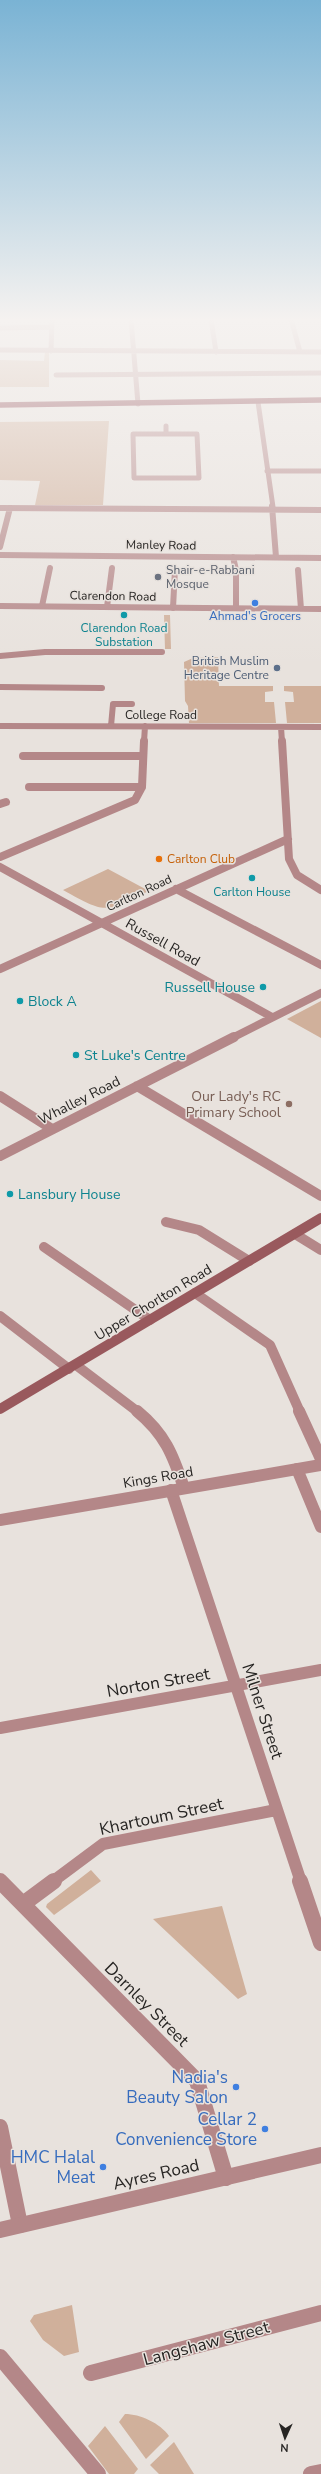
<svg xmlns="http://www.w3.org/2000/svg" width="321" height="2474" font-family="'Nunito Sans',sans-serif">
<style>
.green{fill:#d0b09b}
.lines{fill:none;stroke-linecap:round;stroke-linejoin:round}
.minor-far5{stroke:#b48788;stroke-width:5}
.minor-far4{stroke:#b48788;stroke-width:6}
.minor-far3{stroke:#b48788;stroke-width:8}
.minor-far2{stroke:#b48788;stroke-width:10}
.minor-far1{stroke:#b48788;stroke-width:12}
.minor{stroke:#b48788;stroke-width:16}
.tertiary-far1{stroke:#b48788;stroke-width:12}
.tertiary{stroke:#b48788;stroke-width:16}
.secondary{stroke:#99595d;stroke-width:10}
.trunk{stroke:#7a2632;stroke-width:5.5}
.worship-dot{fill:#6b7280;stroke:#e8e2dd;stroke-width:1.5}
.shop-dot{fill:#3f7fe0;stroke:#e8e2dd;stroke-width:1.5}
.culture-dot{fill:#0f9aa8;stroke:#e8e2dd;stroke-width:1.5}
.service-dot{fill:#5c6f8a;stroke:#e8e2dd;stroke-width:1.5}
.food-dot{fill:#e8710a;stroke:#e8e2dd;stroke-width:1.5}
.education-dot{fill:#8d6e63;stroke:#e8e2dd;stroke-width:1.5}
.labels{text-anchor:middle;stroke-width:3;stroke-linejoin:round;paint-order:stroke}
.far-street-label{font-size:12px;fill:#272523;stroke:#e8e2dd}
.far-worship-label{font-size:12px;fill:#5b616d;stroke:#e8e2dd;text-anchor:start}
.far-shop-label{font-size:12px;fill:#366cbe;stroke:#e8e2dd}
.far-culture-label{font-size:12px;fill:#0d838f;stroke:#e8e2dd}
.far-service-label{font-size:12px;fill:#4e5e75;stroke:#e8e2dd;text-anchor:end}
.far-food-label{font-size:12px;fill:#c56008;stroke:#e8e2dd;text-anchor:start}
.street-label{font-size:14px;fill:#272523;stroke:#e8e2dd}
.culture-label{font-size:14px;fill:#0d838f;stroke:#e8e2dd;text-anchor:start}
.education-label{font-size:14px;fill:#785e54;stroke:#e8e2dd;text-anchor:end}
.near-street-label{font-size:17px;fill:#272523;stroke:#e8e2dd}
.near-shop-label{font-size:17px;fill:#366cbe;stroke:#e8e2dd;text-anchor:end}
</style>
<rect width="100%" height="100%" fill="#e8e2dd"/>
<path class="green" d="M45,352h4v35h-49v-27l44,1z
M109,421l-6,84h-68l5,-24 -40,-1v-58z
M164,615h6l1,34h-6z
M218,657l1,29h54v5l-8,1v10h9l2,21h-87l-1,-17 -3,-5 -1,-39 9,-4z
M284,686h37v37h-34l-2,-21h9l-1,-10 -9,-1z
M108,869l41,22c-46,21 -41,24 -86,-1z
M321,1001v37l-34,-19z
M91,1870l10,11 -47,34 -8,-8 1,-3z
M222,1906l25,88 -9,5 -85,-80z
M72,2305l7,47 -15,4 -21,-16 -13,-19 4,-6z
M125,2414c15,0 35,9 44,22l-23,23 -27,-37z
M105,2426l33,43 -4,5h-25l-21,-28z
M174,2442l20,32h-35l-9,-9z"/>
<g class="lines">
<path class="minor-far5" d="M131,319l7,85
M211,319l5,33
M291,319l9,33
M0,328l52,-1
M0,350l321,2
M51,351l1,-32
M56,375l265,-2
M258,402l15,105
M166,426v8
M133,434h64l2,44h-65z
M267,471h54"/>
<path class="minor-far4" d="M272,506l4,51
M0,508l321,2
M0,547l10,-39
M0,555l321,3
M233,557l3,13v38
M298,570l3,39
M0,606l321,3
M42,606l8,-38
M107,607l5,-39
M173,608l2,-39
M0,656l45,-4h117
M0,687l102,1
M0,726l321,1
M111,726l2,-22h19
M281,727l1,15
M144,742l1,-16"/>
<path class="minor-far3" d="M282,741l7,118 8,16 24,15
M23,756h120
M29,787h113
M0,804l6,-2
M0,857l135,-57 7,-13 2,-46
M0,867l272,150
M176,889l145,76
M0,969l288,-130
M232,1038l89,-45"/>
<path class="minor-far2" d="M137,1086l184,110
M0,1096l52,33
M0,1156l234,-119
M166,1222l33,8 50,31
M295,1234l26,16
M44,1247l106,73
M195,1293l75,52 30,67
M0,1316l69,53
M76,1365l62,47"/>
<path class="minor-far1" d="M137,1411c28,23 36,44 47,77
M299,1411l22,48
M297,1469l24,58
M171,1490l130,392
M0,1728l321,-58
M0,1881l1,1
M52,1882l51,-38 173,-34"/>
<path class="minor" d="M0,1881l197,200 29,97
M300,1881l21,62
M23,1904l31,-23
M0,2127l20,98
M0,2357l98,117
M91,2373l230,-60
M311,2474l10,-2"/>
<path class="tertiary-far1" d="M0,1520l321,-55"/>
<path class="tertiary" d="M0,2230l321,-75"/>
<path class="secondary" d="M0,1409l321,-191"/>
<path class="trunk" d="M0,405l321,-5"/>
</g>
<linearGradient id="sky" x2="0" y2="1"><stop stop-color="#7ab3d4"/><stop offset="0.48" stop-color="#f5f2f0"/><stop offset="1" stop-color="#f5f2f0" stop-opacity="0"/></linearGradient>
<rect width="321" height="666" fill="url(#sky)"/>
<circle class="worship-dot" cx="158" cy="577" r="4"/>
<g class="shop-dot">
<circle cx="255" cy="603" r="4"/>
<circle cx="236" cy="2087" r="4"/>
<circle cx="265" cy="2129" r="4"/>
<circle cx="103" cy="2167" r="4"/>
</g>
<g class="culture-dot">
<circle cx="124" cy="615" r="4"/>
<circle cx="252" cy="878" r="4"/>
<circle cx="263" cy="987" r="4"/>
<circle cx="20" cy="1001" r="4"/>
<circle cx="76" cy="1055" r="4"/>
<circle cx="10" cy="1194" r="4"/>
</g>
<circle class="service-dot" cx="277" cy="668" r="4"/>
<circle class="food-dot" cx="159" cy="859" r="4"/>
<circle class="education-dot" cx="289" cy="1104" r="4"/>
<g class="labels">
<g class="far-street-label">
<text transform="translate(161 545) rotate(1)" y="4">Manley Road</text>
<text transform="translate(113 596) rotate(1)" y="4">Clarendon Road</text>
<text x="161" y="719">College Road</text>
<text transform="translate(139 893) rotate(-25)" y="4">Carlton Road</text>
</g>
<g class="far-worship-label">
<text x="166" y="574">Shair-e-Rabbani<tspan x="166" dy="14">Mosque</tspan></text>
</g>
<g class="far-shop-label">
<text x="255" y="620">Ahmad's Grocers</text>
</g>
<g class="far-culture-label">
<text x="124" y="632">Clarendon Road<tspan x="124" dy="14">Substation</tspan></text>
<text x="252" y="896">Carlton House</text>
</g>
<g class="far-service-label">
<text x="269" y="665">British Muslim<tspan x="269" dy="14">Heritage Centre</tspan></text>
</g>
<g class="far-food-label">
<text x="167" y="863">Carlton Club</text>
</g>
<g class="street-label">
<text transform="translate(163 942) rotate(29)" y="5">Russell Road</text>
<text transform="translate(79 1100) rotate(-27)" y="5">Whalley Road</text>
<text transform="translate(153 1302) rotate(-31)" y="5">Upper Chorlton Road</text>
<text transform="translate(158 1477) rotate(-10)" y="5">Kings Road</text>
</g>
<g class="culture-label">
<text x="255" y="992" text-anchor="end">Russell House</text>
<text x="28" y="1006">Block A</text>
<text x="84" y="1060">St Luke's Centre</text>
<text x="18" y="1199">Lansbury House</text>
</g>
<g class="education-label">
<text x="281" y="1101">Our Lady's RC<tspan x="281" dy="16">Primary School</tspan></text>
</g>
<g class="near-street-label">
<text transform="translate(158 1682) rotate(-10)" y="6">Norton Street</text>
<text transform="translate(263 1711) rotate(72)" y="6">Milner Street</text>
<text transform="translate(161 1816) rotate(-12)" y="6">Khartoum Street</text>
<text transform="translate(147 2004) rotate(45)" y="6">Darnley Street</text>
<text transform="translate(156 2174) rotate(-13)" y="6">Ayres Road</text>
<text transform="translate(206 2343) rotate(-15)" y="6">Langshaw Street</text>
</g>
<g class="near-shop-label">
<text x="228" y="2083">Nadia's<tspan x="228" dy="20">Beauty Salon</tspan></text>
<text x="257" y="2125">Cellar 2<tspan x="257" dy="20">Convenience Store</tspan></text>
<text x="95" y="2163">HMC Halal<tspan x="95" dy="20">Meat</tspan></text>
</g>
</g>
<g transform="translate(285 2438) rotate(183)" stroke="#e8e2dd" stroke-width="3" paint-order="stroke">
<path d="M0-3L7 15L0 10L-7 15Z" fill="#272523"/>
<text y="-6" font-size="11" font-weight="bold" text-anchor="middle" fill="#272523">N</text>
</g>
</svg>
